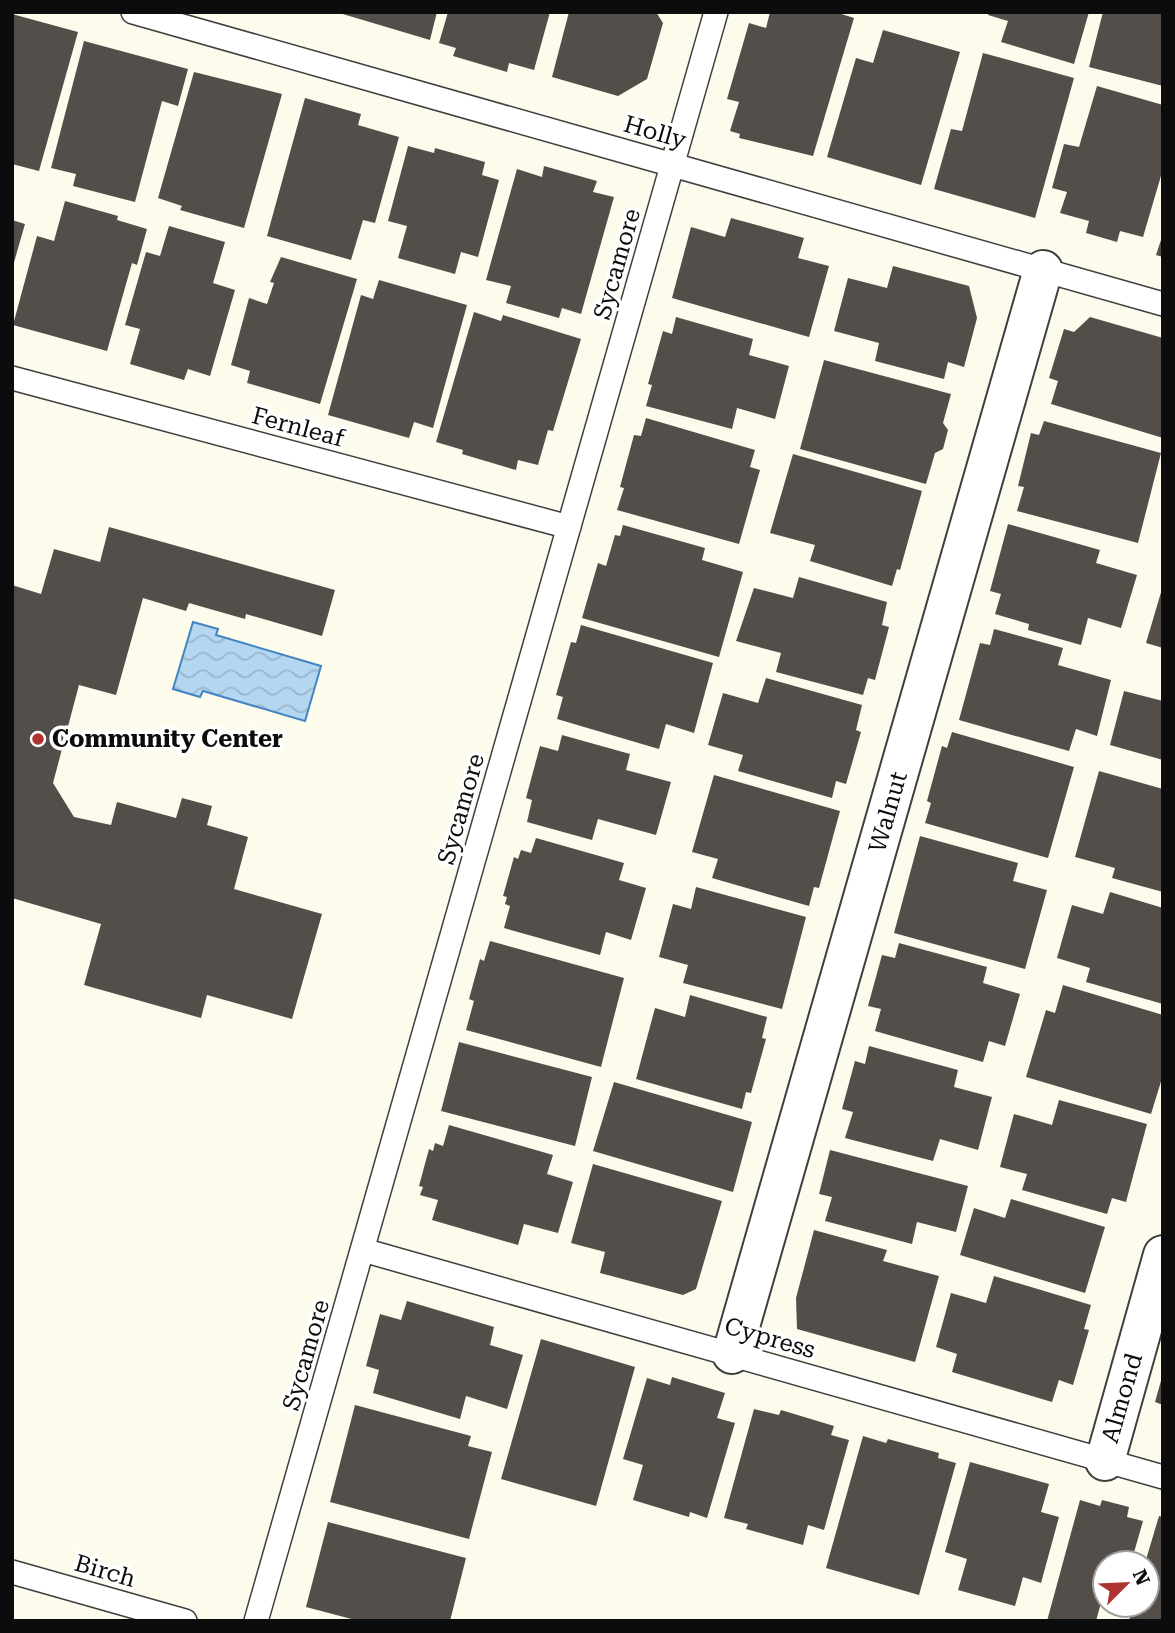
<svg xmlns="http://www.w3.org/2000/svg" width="1175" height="1633" font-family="'Roboto Serif',serif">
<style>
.water{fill:url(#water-waves);stroke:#4285c1;stroke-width:2}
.building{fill:#534e49}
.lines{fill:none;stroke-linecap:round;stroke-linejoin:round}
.lane-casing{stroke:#3f3f3f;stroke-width:26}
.street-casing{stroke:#3f3f3f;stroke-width:42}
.lane{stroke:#fff;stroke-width:23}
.street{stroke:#fff;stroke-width:38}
.poi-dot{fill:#af3330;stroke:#fff;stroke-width:2.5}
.labels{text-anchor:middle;stroke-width:7;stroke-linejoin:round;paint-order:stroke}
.street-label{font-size:24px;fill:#0c0c0c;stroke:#fff}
.poi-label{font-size:24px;font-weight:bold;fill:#0c0c0c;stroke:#fff;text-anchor:start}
</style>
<defs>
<pattern id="water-waves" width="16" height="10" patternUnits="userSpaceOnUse" patternTransform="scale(1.75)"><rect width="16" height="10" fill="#b5d6f0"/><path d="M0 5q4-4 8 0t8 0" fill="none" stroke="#9ab6cd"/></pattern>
</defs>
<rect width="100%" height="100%" fill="#fdfbec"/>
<path class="water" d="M193,622l25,7 -2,6 105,31 -16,55 -102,-30 -3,6 -27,-8z"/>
<path class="building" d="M336,12h101l-7,28z
M448,12h102l-16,58 -25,-7 -2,9 -54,-16 3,-8 -17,-5z
M569,12h87l7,11 -16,56 -29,17 -66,-19z
M770,12h65l19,6 -41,138 -74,-18 1,-4 -10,-3 9,-29 -12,-3 22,-76 17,5z
M989,12h100l-15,52 -73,-22 7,-21 -20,-6z
M1103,12h60v74l-74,-19z
M12,14l66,18 -39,139 -27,-7z
M883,30l77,22 -39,133 -94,-28 29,-99 17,5z
M84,41l104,28 -10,37 -16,-5 -27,101 -62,-16 3,-12 -25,-6z
M983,53l91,25 -39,140 -101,-29 17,-60 11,2z
M194,72l88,22 -38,134 -64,-18 2,-4 -24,-8z
M1097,86l66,19v64l-20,68 -23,-6 -3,11 -31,-9 3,-12 -29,-8 7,-21 -15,-4 12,-44 15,3z
M305,98l56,16 -3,11 41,12 -24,86 -12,-3 -12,40 -84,-24z
M408,146l26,7 1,-5 50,14 -3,13 17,5 -21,77 -17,-5 -6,22 -57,-16 9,-32 -19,-5z
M544,166l53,15 -4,11 21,5 -33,117 -19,-6 -3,10 -53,-15 5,-17 -25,-6 31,-111 25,8z
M65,201l53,15 -1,4 30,9 -10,36 -5,-2 -25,88 -94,-26 24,-89 17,5z
M731,218l73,20 -6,20 31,8 -20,71 -137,-39 19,-71 34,10z
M12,220l13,4 -12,42h-1z
M169,226l56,16 -12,41 22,7 -25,86 -22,-7 -4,11 -54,-16 10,-35 -15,-4 21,-73 14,4z
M1163,234v23l-7,-2z
M281,257l76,22 -37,125 -73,-21 3,-12 -19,-6 18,-67 18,6 7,-21 -4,-1z
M893,266l76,20 8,32 -13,49 -16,-5 -4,17 -69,-18 4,-18 -45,-12 14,-53 39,10z
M379,280l88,25 -34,123 -19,-6 -5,16 -81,-23 33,-120 12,4z
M474,312l27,9 2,-6 78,24 -28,92 -5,-1 -10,35 -20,-5 -2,10 -54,-16 1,-4 -27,-8z
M676,317l77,22 -4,16 40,11 -14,53 -38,-11 -5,21 -86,-23 6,-21 -4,-1 15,-53 9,3z
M1090,317l73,21v100l-112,-34 7,-23 -9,-3 15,-49 10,3z
M824,360l127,34 -8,29 5,7 -5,19 -8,4 -9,31 -126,-35z
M646,418l109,32 -5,17 10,3 -21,74 -122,-34 7,-22 -4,-1 14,-52 7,1z
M1044,421l117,32 -23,90 -121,-32 7,-24 -6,-1 13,-53 8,2z
M793,454l129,37 -22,79 -3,-1 -5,17 -82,-25 5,-16 -45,-12z
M1008,524l92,26 -4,13 41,12 -16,53 -33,-10 -7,27 -53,-15 1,-6 -34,-10 6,-20 -11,-3z
M623,525l82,23 -3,12 41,12 -24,85 -137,-39 16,-55 8,3 9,-31 5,1z
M109,527l226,63 -13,46 -76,-22 -1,5 -56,-16 -3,8 -43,-13 -27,97 -37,-10 -26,98 21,34 37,8 6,-23 59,16 6,-20 30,8 -5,19 41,12 -14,52 88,25 -30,105 -85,-24 -6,23 -117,-33 17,-61 -89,-26v-313l29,9 13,-45 46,13z
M799,577l88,25 -5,23 7,2 -14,53 -7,-2 -5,17 -87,-23 5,-19 -45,-12 18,-53 39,10z
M1162,589h1v59l-17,-5z
M581,625l132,38 -19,70 -28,-9 -7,25 -102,-30 6,-22 -7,-2 15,-53 5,1z
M994,629l69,19 -5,17 53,15 -14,56 -21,-7 -7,22 -110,-31 21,-77 10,2z
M766,678l96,27 -6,25 5,2 -15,52 -10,-3 -4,17 -94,-27 5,-16 -35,-10 15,-52 35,10z
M1124,691l39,10v59l-53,-15z
M952,732l122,35 -26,91 -123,-35 6,-20 -4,-2 15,-55 5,2z
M562,735l68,19 -4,16 45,12 -15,53 -58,-16 -6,21 -65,-18 5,-22 -6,-2 14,-52 18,5z
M1099,771l64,18v103l-51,-14 3,-10 -40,-11z
M714,775l126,36 -21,77 -5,-1 -5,19 -97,-28 6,-19 -26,-7z
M920,836l98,27 -5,18 34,9 -22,79 -131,-36z
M536,838l88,25 -5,17 27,8 -15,52 -25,-8 -6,23 -96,-27 6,-22 -5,-2 2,-7 -4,-1 11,-39 4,2 3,-9 10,3z
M696,887l110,30 -24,92 -99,-26 5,-18 -29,-8 14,-53 18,5z
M1110,892l53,16v96l-77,-22 4,-14 -33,-10 15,-53 31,9z
M490,941l134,37 -23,89 -135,-37 8,-29 -5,-2 11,-40 4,2z
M899,943l88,24 -4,16 37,11 -15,52 -16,-5 -6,21 -108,-31 6,-22 -13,-3 14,-51 13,3z
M1063,985l100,30v60l-12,39 -125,-37 20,-67 9,3z
M690,995l77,22 -5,21 4,1 -15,54 -5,-1 -4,17 -106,-30 19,-71 30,9z
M459,1042l133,35 -17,69 -134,-35z
M869,1046l89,24 -4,17 38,10 -14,53 -38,-11 -7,22 -88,-23 8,-26 -11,-3 13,-48 10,3z
M614,1082l138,40 -19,70 -140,-41z
M1059,1100l88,24 -21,78 -14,-4 -5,16 -85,-24 5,-16 -27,-7 14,-53 38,11z
M449,1125l104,30 -6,19 26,8 -15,51 -34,-9 -6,21 -86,-25 6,-20 -18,-5 3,-8 -4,-1 10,-37 4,2 2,-8 8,3z
M830,1150l138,36 -12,46 -39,-10 -5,22 -87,-23 7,-24 -13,-3z
M593,1164l129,37 -26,88 -13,6 -83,-22 5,-21 -34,-9z
M1011,1199l94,28 -20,66 -125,-38 14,-47 31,10z
M814,1230l73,20 -4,11 56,15 -24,86 -118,-33 -1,-31z
M994,1276l97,29 -7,24 5,1 -16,55 -14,-5 -7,22 -100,-30 5,-18 -21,-7 15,-54 35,10z
M407,1301l87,26 -4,18 33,10 -16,54 -41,-13 -6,23 -87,-26 6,-23 -13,-4 14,-52 21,6z
M541,1339l94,28 -39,139 -95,-27z
M672,1377l53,16 -8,25 18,5 -28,95 -17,-6 -1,5 -56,-17 10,-35 -20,-6 24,-81 23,7z
M1162,1377h1v28l-8,-3z
M355,1405l116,31 -3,10 24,6 -23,87 -139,-37z
M754,1409l25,6 2,-5 53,16 -3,9 18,5 -25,90 -16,-5 -5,20 -57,-16 2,-5 -24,-6z
M863,1436l23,7 2,-4 51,14 -1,5 18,5 -37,132 -93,-27z
M970,1462l79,22 -8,28 18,5 -18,66 -18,-6 -8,29 -57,-16 9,-31 -22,-7z
M1080,1500l20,6 2,-6 27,7 -2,10 16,4 -12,42h-26v25l-9,33h-49z
M1159,1516l4,1v104h-34l2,-9 -8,-3 1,-4h23l-2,-42z
M328,1522l138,36 -16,63h-91l-53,-14z"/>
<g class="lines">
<defs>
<path id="lane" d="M133,12l1030,292
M12,378l557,149
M363,1250l800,227
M12,1572l173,49
M256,1621l460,-1609"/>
<path id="street" d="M732,1354l311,-1084
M1105,1461l58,-206"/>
</defs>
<use href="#lane" class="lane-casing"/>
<use href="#street" class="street-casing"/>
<use href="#lane" class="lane"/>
<use href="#street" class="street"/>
</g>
<circle class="poi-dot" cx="38" cy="739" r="7"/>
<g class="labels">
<g class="street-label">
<text transform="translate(655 132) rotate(16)" y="8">Holly</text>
<text transform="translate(617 264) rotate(-74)" y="8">Sycamore</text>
<text transform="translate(298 427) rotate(15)" y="8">Fernleaf</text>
<text transform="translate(461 809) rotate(-74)" y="8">Sycamore</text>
<text transform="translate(888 812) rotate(-74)" y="8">Walnut</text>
<text transform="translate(770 1338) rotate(16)" y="8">Cypress</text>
<text transform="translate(306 1355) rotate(-74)" y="8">Sycamore</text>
<text transform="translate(1122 1398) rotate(-74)" y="8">Almond</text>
<text transform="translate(105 1571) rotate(16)" y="8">Birch</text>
</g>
<g class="poi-label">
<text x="52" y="747">Community Center</text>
</g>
</g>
<rect width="1175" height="1633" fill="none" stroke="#0c0c0c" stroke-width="28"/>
<g transform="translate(1126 1584) rotate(66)"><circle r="33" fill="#ffffff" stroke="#9e9e9e" stroke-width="2"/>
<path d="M0-5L12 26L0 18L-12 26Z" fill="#af3330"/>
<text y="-10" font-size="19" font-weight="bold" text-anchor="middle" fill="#0c0c0c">N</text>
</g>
</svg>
